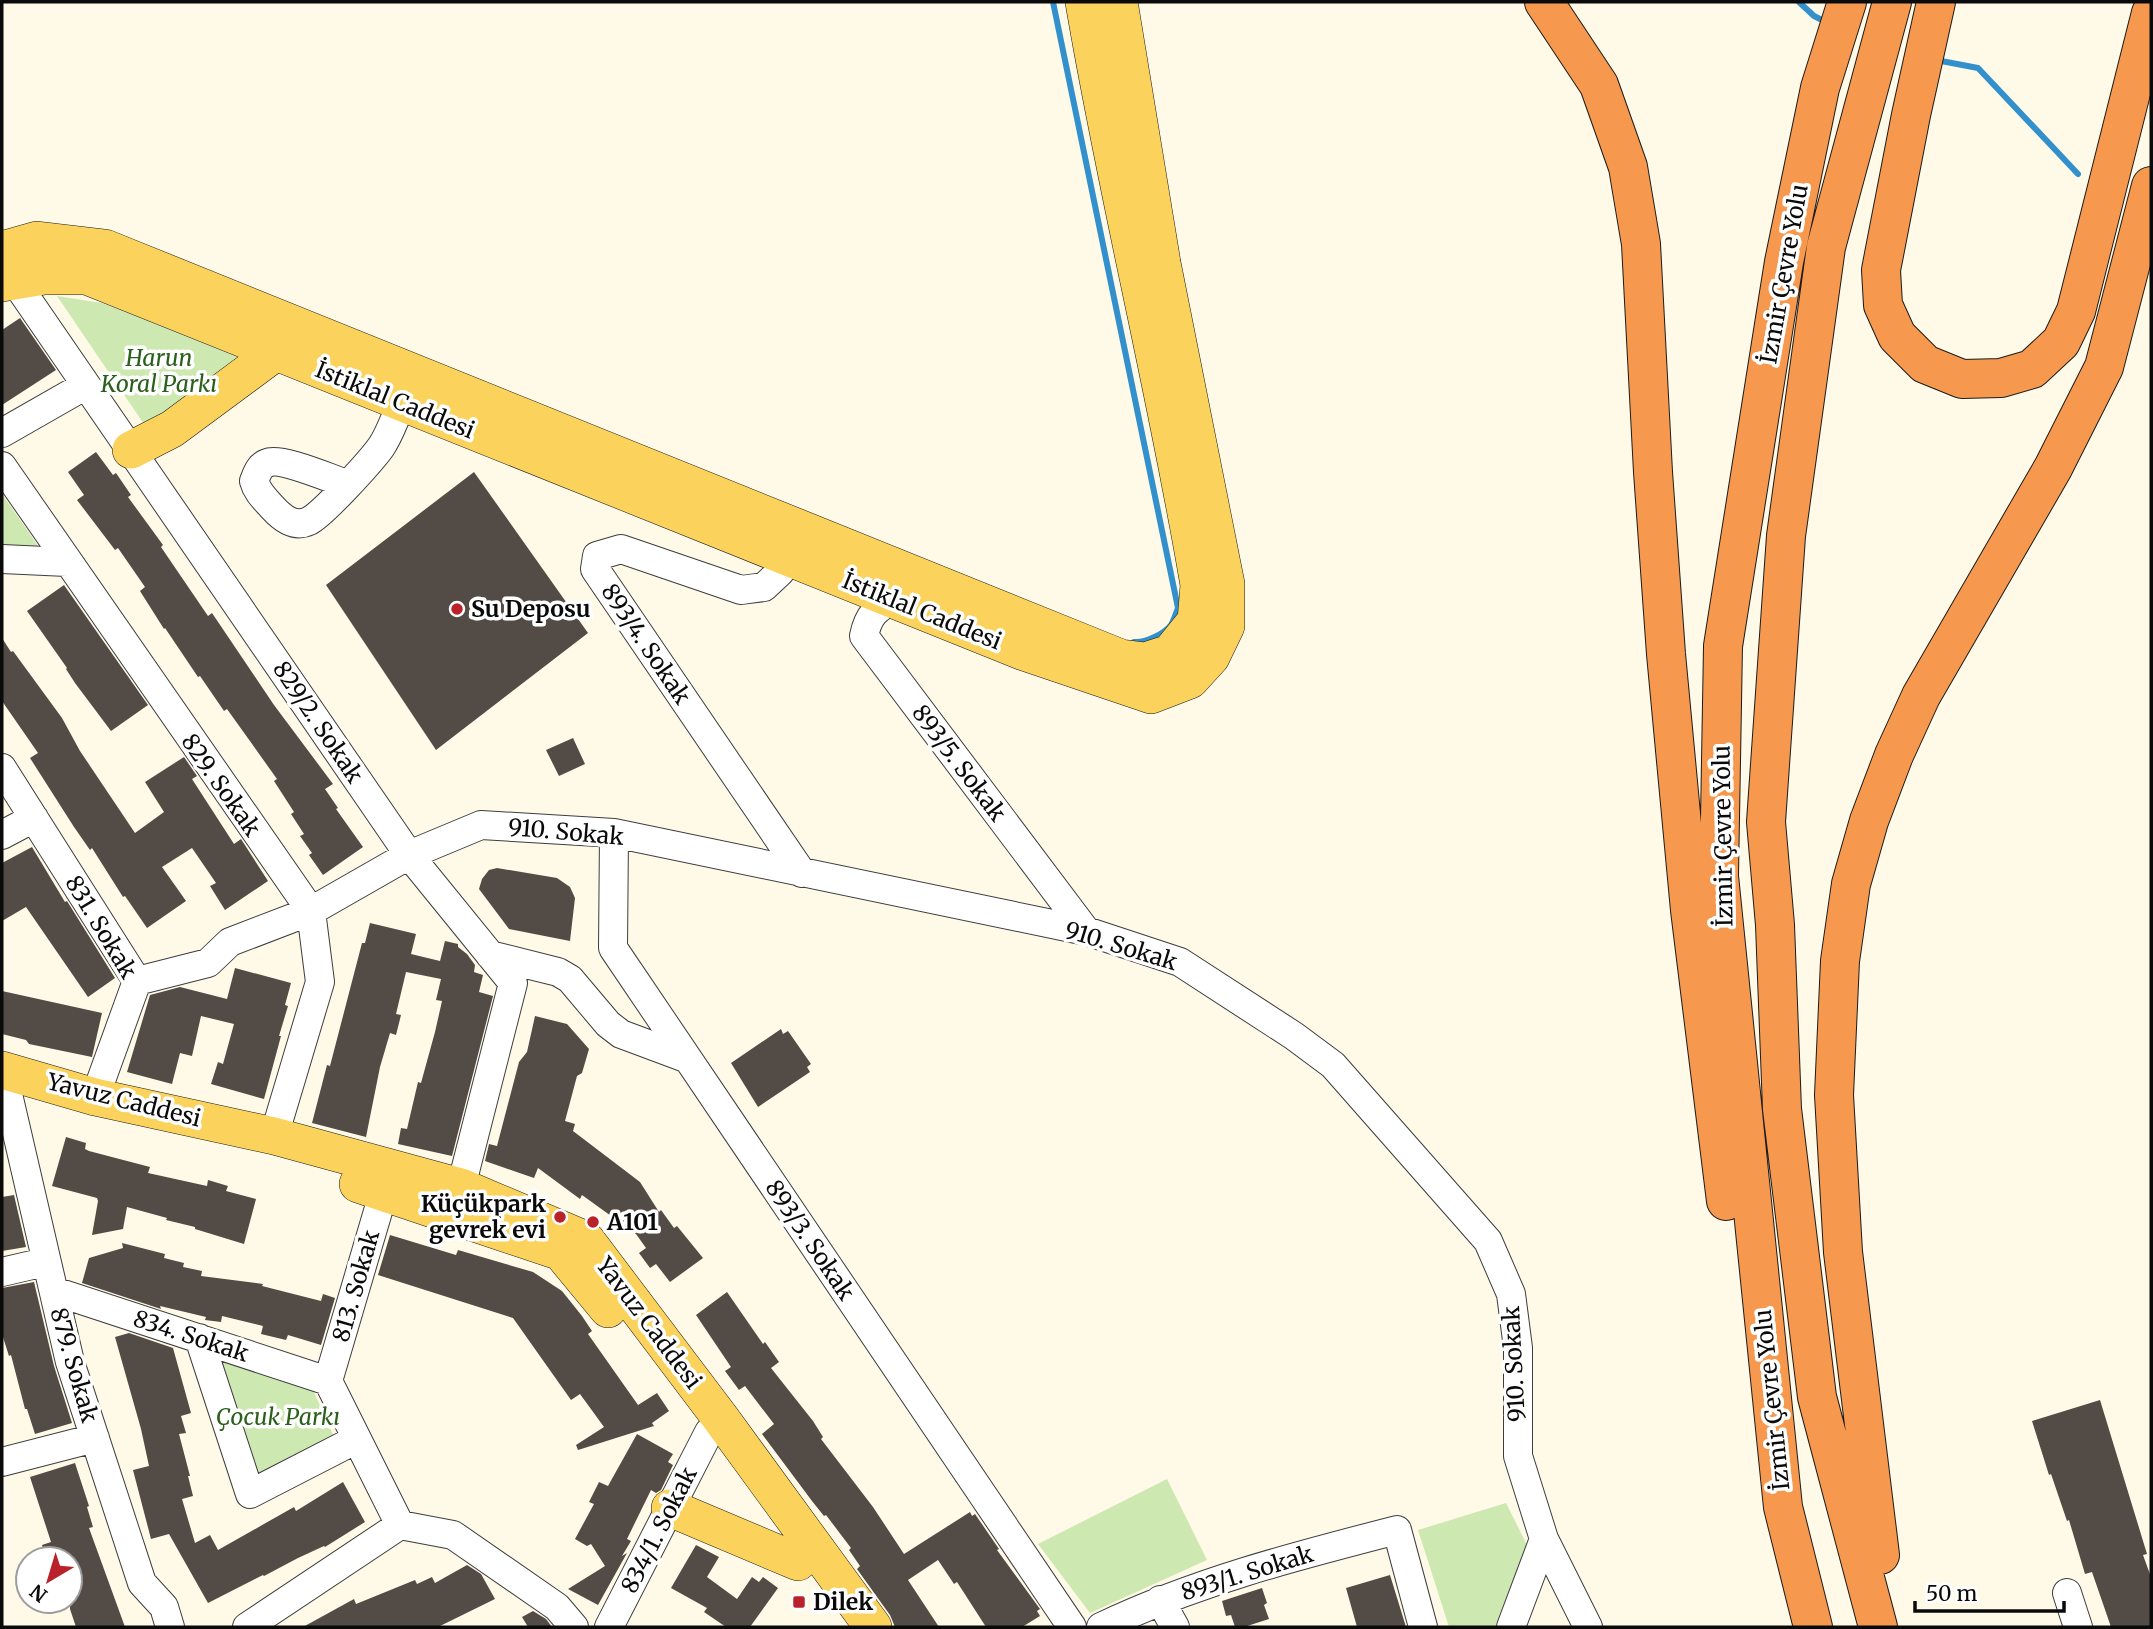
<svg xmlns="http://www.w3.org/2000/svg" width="2153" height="1629" font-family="Merriweather,serif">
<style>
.green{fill:#cee8b1}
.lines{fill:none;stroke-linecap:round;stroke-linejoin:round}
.stream{stroke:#3291cd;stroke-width:6}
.building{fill:#524b46}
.minor-casing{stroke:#3d3d3d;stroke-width:30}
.major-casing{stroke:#1b1b1b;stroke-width:38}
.highway-casing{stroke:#1b1b1b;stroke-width:40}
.minor{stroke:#fff;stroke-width:28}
.major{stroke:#fad25c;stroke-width:37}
.highway{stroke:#f6994e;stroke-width:38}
.poi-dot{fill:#b9222b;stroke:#fff;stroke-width:2.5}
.labels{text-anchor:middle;stroke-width:7;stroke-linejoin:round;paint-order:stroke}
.street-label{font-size:23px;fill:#0a0a0a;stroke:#fff}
.park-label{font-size:23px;font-style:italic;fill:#2a601b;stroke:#fff}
.poi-label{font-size:23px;font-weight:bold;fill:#0a0a0a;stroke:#fff;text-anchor:start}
</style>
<rect width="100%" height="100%" fill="#fffae7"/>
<path class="green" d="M57,296l45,7 150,58 -104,69z
M2,494l37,53 -37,-1z
M217,1357l93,26 24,54 -83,41z
M1167,1479l40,81 -117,53 -52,-69z
M1506,1503l21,42 -32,82h-46l-31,-97z"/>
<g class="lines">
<path class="stream" d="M1053,2l125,606c-2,5 -4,12 -7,17 -7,9 -26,18 -37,17
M1799,2l15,14 14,7
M1936,60l42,8 100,106"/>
</g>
<path class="building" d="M20,318l36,52 -54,35v-75z
M96,452l17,23 3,-2 15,22 -3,2 35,48 -2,2 47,69 4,-3 62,92 59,79 -8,5 13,19 -2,1 27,38 -40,28 -14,-20 3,-2 -12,-17 4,-2 -13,-20 3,-2 -20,-31 3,-2 -50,-70 -3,2 -24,-35 -2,1 -33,-49 -1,1 -24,-38 5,-4 -27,-39 -3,2 -38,-50 7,-5 -16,-23z
M474,472l114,161 -152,117 -110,-165z
M64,585l84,120 -37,26 -36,-48 -9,-14 1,-1 -40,-57z
M2,638l9,14 2,-1 49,67 18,33 55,82 29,-21 -19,-30 39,-25 13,19 -5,3 42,65 7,-5 27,42 -43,29 -15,-24 6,-3 -24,-35 -30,19 24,34 -39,27 -22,-32 -2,1 -31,-49 -2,2 -16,-23 -44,-69 8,-5 -36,-52z
M573,738l12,26 -26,12 -13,-26z
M32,847l33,55 2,-1 48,77 -27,19 -62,-90 -24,14v-58z
M497,868l60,10 13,9 5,11 -5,43 -61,-12 -30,-40 3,-10 7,-9z
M370,923l46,11 -5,20 29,7 5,-20 13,3v3l9,7 8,11 -1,7 9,3 -4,17 14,4 -41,160 -54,-12 3,-16 6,1 11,-47 3,1 14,-51 7,-31 -6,-1 5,-21 -35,-7 -10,42 5,1 -5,20 -6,-2 -10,34 -14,70 -54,-14 15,-58 3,1 32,-123h3z
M235,968l56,15 -6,22 3,1 -9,30h2l-17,63 -53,-15 7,-22 5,2 11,-40 -33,-8 -9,40 -12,-3 -8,31 -45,-12 23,-77 30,-8 47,12z
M2,991l100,22 -10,44 -63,-13 -3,-4 -24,-6z
M535,1016l32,8 22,25 -7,24 -5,3 -12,45 10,3 -2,7 67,51 19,30 2,-2 13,18 3,-2 26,32 -33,24 -14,-18 -6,4 -11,-15 7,-5 -10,-14 -54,-39 -2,4 -42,-31 -4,10 -49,-17 4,-17 8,2 22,-84 8,-10z
M781,1029l2,5 5,-3 23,33 -4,3 3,5 -52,35 -27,-44z
M66,1137l20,6 -1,6 4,2 61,16 -2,6 59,13 1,-6 20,6 -2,5 30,8 -12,45 -49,-15v-2l-29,-7 1,-2 -40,-11 -4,22 -31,6 6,-34 -1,-3 -45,-12z
M14,1195l12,52 -24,4v-54z
M390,1235l66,20 2,-5 75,22 29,19 20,25 10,15 -4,3 50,71 19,-12 12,18 -17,12 2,3 -76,24 -2,-5 28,-18 -24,-33 -9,6 -58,-82 -135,-43z
M122,1243l43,11 -1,4 20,5 -1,4 19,4 -1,5 62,8 -1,2 59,15 2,-7 12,4 -14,47 -33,-10 -2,5 -25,-6 2,-8 -41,-10 -1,6 -16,-2 1,-3 -46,-11 1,3 -79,-26 7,-25 34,-10z
M34,1282l20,84 18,57 -37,11 -8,-25h-2l-14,-54 -2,1 -7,-22v-46z
M727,1292l36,52 2,-2 14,20 -8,6 42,53 10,16 -2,2 52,68 31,47 66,-42 2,4 3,-2 24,35 -2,1 43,59 -3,2 3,5 -18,11h-36l-29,-45 -3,2 -16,-24 -30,20 31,47h-44l-5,-12 -33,-46 3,-3 -11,-16 2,-2 -25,-33 -2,1 -12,-15 -50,-67 12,-10 -29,-38 -6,4 -14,-19 6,-4 -35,-52z
M129,1333l44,15 18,65 -10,3 5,17 -7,1 11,42h-2l5,20 -11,3 13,44 15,-8 8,15 76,-43 2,4 47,-29 22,40 -40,25 -1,-1 -26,12 -34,18 -1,-1 -55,28 -39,-69 -18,5 -18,-69 16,-4 -8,-37 -26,-92z
M2100,1400l47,154 -4,1 8,22v50h-40l-19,-55 -7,2 -16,-54 -2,1 -16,-47 -2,1 -17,-54z
M637,1434l36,20 -5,8 5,3 -12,25 -5,3 -5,-3 -24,49 4,2 -9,15 5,-3 -29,52 -30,-16 37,-23 -14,-22 -4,2 -12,-7 19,-35 -5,-2 10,-20 9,4z
M75,1463l14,43 -2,1 6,20 -4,1 36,99h-49l-6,-18v-50h-24l-4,-14 9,-3 -21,-65z
M696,1545l23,12 -12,20 30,22 15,-22 7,5 4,-5 15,11 -28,39h-24l-22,-15 3,-4 -36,-20z
M467,1565l14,9 14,25 -57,28h-135l51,-28 2,5 59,-24 2,4 15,-7 3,6z
M1390,1575l16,52h-49l-11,-39z
M1262,1588l5,15 -3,2 5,14 -25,8h-9l-4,-12 -5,1 -4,-15z
M533,1611l13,8 6,8h-24l-6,-10z"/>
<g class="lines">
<defs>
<path id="minor" d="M14,280l395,575 104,128 -52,204
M2,433l84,-48
M2,466l309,445 9,71 -46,154
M347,484c-16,-5 -66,-27 -80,-21 -8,3 -10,11 -13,18 3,11 10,17 18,26 10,11 22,21 37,14 14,-7 62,-60 72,-74 9,-13 14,-30 21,-44
M782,555l-2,17 -16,15 -23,3 -120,-41 -24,7 -2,13 207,304
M2,559l65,3
M895,600c-19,7 -27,16 -31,36l222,295
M2,768l135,213 -42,116
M614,833l-1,115 459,679
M2,835l32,-17
M490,955l68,17 12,7 38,45 13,10 67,25
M137,981l71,-18 22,-21 81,-31 98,-56 72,-30 133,8 472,98 94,31 114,74 39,29 155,176 23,53 7,54v108l26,83 44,88
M7,1090l63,272 72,221 22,24 6,20
M2,1272l43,-10
M54,1291l274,90
M199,1338l51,156 107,-55
M328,1381l72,144 53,10 104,72 17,20
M328,1381l56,-190
M2,1462l93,-24
M2067,1593l11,34
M1160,1600l15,27
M247,1627l153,-102
M609,1627l100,-195 13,-12
M1101,1627c94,-45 195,-71 296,-97l26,97
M1511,1627l33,-88"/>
<path id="major" d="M2,250l35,-10 68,8 1016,410 24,3 25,-8 26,-32 3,-36c-33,-195 -82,-388 -115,-583
M2,283l42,-7h43l937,376 127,43 39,-15 21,-23 15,-31v-42l-64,-321 -43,-261
M131,450l41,-21 104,-77
M2,1070l93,27 179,39 187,51 125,53 136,180 151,207
M358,1184l203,68 47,57
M670,1508l128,54"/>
<path id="highway" d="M1544,2l55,83 29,82 13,77 12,228 13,182 24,256 36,291
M1936,2l-25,113 -30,155 2,35 14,31 28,28 37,15 39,-1 31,-9 29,-27 15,-31 75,-298
M1880,1555l-37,-303 -9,-157 6,-134 11,-77 18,-63 25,-66 27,-59 132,-228 51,-101 47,-181
M1813,1627l-30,-120 -64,-631 4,-230 61,-384 36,-174 27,-86
M1878,1627l-61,-230 -35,-288 -7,-184 -9,-103 20,-286 40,-289 66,-245"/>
</defs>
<use href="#minor" class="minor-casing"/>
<use href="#major" class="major-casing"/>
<use href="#highway" class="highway-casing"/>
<use href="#minor" class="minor"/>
<use href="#major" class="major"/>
<use href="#highway" class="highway"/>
</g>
<g class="poi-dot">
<circle cx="457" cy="609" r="7"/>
<circle cx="560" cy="1217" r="7"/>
<circle cx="593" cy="1222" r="7"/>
<rect x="792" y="1595" width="14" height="14" rx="3.5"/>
</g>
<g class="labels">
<g class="street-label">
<text transform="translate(1784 274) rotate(-80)" y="8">İzmir Çevre Yolu</text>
<text transform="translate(395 400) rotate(22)" y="8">İstiklal Caddesi</text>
<text transform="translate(922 611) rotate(22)" y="8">İstiklal Caddesi</text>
<text transform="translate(646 644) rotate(56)" y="8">893/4. Sokak</text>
<text transform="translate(318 722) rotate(56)" y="8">829/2. Sokak</text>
<text transform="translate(959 763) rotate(53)" y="8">893/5. Sokak</text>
<text transform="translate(221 785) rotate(55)" y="8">829. Sokak</text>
<text transform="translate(566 832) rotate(5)" y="8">910. Sokak</text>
<text transform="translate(1723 836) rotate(-91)" y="8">İzmir Çevre Yolu</text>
<text transform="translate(101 927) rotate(59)" y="8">831. Sokak</text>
<text transform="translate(1121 946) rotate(17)" y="8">910. Sokak</text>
<text transform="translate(124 1100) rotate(14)" y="8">Yavuz Caddesi</text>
<text transform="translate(810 1240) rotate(56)" y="8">893/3. Sokak</text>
<text transform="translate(356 1286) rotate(-74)" y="8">813. Sokak</text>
<text transform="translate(649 1323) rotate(53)" y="8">Yavuz Caddesi</text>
<text transform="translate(191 1336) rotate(18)" y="8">834. Sokak</text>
<text transform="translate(1514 1364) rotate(-93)" y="8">910. Sokak</text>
<text transform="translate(74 1365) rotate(74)" y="8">879. Sokak</text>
<text transform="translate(1772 1400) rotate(-96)" y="8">İzmir Çevre Yolu</text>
<text transform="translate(659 1530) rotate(-63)" y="8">834/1. Sokak</text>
<text transform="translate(1247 1573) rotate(-17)" y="8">893/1. Sokak</text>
</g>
<g class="park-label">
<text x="159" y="366">Harun<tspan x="159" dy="26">Koral Parkı</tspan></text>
<text x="278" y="1425">Çocuk Parkı</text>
</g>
<g class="poi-label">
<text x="471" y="617">Su Deposu</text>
<text x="546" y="1212" text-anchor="end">Küçükpark<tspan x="546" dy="26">gevrek evi</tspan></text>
<text x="607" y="1230">A101</text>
<text x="813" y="1610">Dilek</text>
</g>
</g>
<rect width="2153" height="1629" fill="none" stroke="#0a0a0a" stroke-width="7"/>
<g transform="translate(49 1580) rotate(218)"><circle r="33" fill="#ffffff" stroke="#9d9d9d" stroke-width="2"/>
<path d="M0-5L12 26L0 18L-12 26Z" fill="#b9222b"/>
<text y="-10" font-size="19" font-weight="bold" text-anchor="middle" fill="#0a0a0a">N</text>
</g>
<path d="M1915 1601v10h149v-10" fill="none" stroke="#0a0a0a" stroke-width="3.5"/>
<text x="1926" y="1601" font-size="21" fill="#0a0a0a" stroke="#ffffff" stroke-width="5" paint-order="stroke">50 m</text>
</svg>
